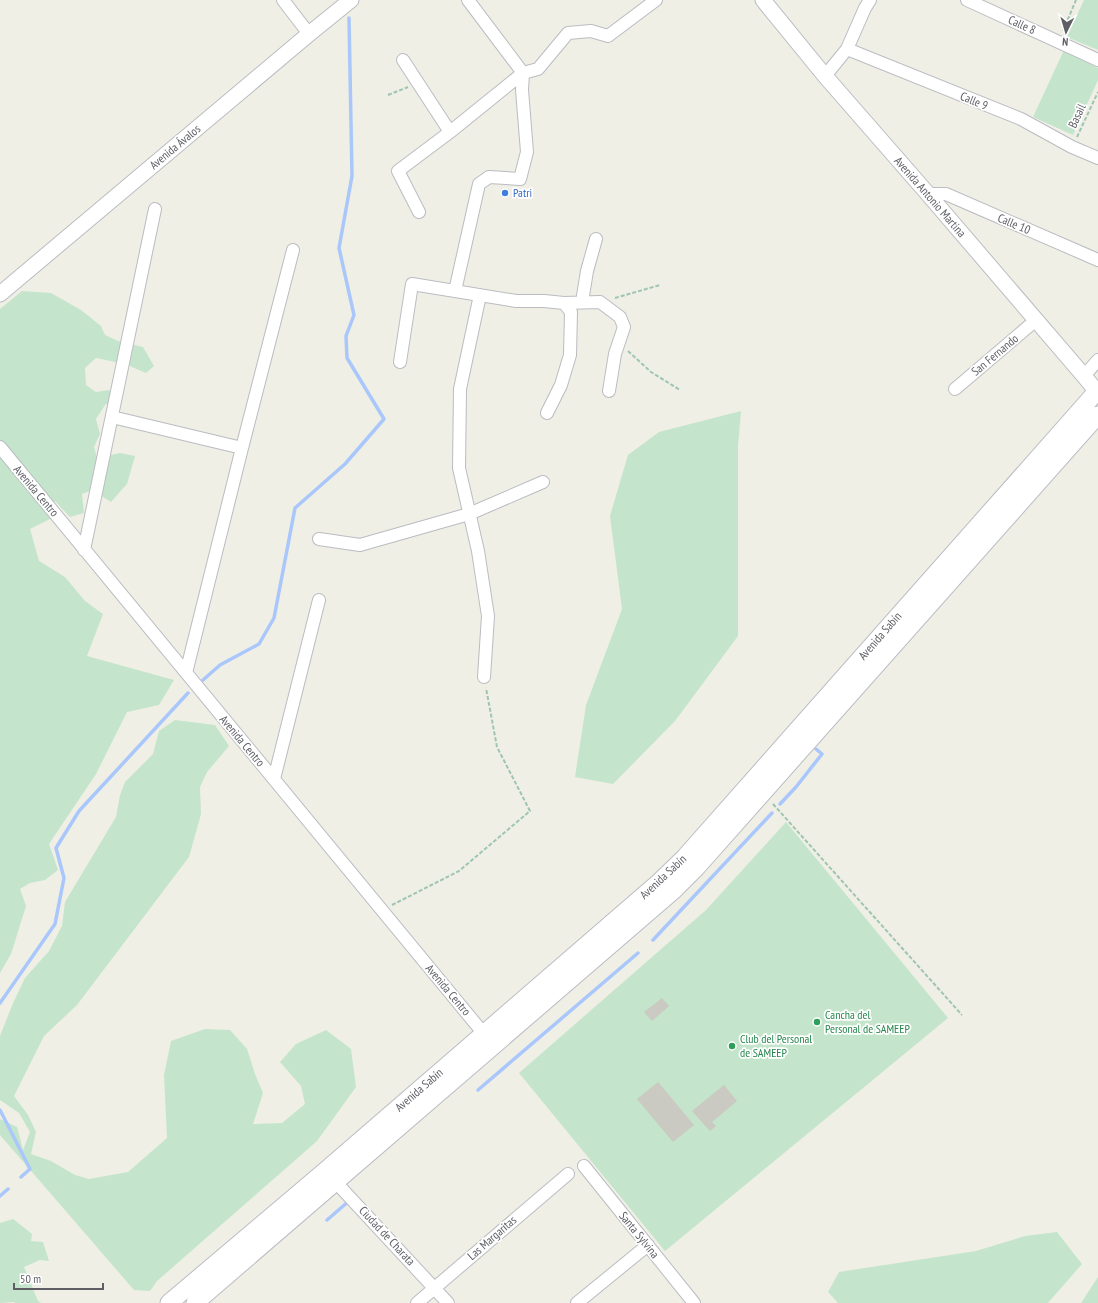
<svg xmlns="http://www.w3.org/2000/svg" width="1098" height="1303" font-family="'PT Sans Narrow',sans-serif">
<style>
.green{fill:#c4e5cb}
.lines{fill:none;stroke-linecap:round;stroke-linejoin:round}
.stream{stroke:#aac7fb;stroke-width:3.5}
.building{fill:#cac9c2}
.minor-casing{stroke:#babcc1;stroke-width:14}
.tertiary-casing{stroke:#babcc1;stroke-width:17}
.secondary-casing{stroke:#bbbcc3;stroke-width:19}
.path{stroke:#9ec5b1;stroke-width:2;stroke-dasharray:4 2;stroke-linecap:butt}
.minor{stroke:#fff;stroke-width:12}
.tertiary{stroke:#fff;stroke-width:15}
.secondary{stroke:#fff;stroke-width:17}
.shop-dot{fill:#3f7fe0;stroke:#fff;stroke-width:1.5}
.leisure-dot{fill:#2e9e5b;stroke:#fff;stroke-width:1.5}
.labels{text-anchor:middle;stroke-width:3.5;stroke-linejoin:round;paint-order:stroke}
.street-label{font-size:12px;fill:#5d5f65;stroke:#fff}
.shop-label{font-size:12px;fill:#366cbe;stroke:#fff;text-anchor:start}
.leisure-label{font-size:12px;fill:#27864d;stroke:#fff;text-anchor:start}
</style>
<rect width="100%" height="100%" fill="#efefe6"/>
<path class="green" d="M1084,0h14v50l-31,-13z
M1064,50l34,18v12l-25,55 -40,-18z
M22,291l29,2 30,17 20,16 4,9 13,6 25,6 11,19 -8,7 -21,-9 -29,-6 -11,10 1,17 10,7 13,-2 10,5 -14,10 -9,14 4,15 -6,13 3,11 23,-5 15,3 -8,28 -16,18 -19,-12 -10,4 2,19 -14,4 -15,-16 -5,18 -20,10 9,32 26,16 20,24 18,13 -16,42 87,24 -15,25 -32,7 -31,62 -47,70 9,26 -13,10 -15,3 -10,6 6,17 -15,48 -11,19v-664z
M741,411l-3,35v190l-63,85 -62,63 -38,-7 11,-72 36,-96 -12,-93 18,-61 31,-23z
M175,720l40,5 14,21 -22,26 -7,15 1,27 -12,43 -112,148 -33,31 -30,60 14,19 8,17 -5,22 20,7 24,14 14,4 39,-7 39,-34 -3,-63 7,-34 34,-12 25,1 17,19 8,25 8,19 -10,31 29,-1 23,-19 -4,-18 -21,-24 16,-18 30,-14 25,19 5,38 -39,54 -160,140 -7,10 -16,-1 -134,-155v-16l17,8 6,23 7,-18 -11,-19 -19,-13v-64l13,-33 12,-25 24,-27 13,-25 3,-24 51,-85 4,-22 5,-13 28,-28 6,-23z
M786,822l162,196 -283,233 -146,-178 187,-163z
M13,1219l19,15 -1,7 12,1 6,19 -9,-1 -16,7 14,34 3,2h-26l-1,-1 -14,1v-80z
M1057,1232l25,32 -34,39h-210l-10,-11 11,-20 137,-21 49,-15z
M1098,1277v26h-17z"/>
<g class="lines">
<path class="stream" d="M203,680l17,-15 39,-21 15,-26 21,-110 50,-44 39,-45 -37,-61 -1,-22 8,-21 -15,-67 13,-72 -3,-158
M780,804l16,-17 26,-33 -6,-5
M653,940l119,-127
M0,1003l55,-79 9,-46 -8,-30 23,-37 109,-118
M478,1090l160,-137
M0,1110l30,59 -9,8
M0,1196l8,-7
M327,1220l22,-19"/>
</g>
<path class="building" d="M662,998l7,8 -17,15 -8,-9z
M658,1082l36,43 -21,17 -36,-43z
M724,1085l13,16 -25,21 4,4 -6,5 -18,-20z"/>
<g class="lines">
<defs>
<path id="minor" d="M283,0l26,34
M967,0l131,60
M847,49l174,70 51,28 26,11
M403,60l47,72
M825,76l22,-27 18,-41 5,-8
M928,194h18l152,66
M419,212l-21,-41 52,-39 73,-59 15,-4 30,-36 23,-2 17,5 48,-36
M455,291l24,-107 10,-7 31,2 7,-27 -5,-62 1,-17 -55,-73
M480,295l-20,94 -1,79 19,83 10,65 -4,61
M582,302l5,-31 9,-32
M400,362l12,-78 104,17h28l20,2 36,-1 20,15 4,10 -9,27 -6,37
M1084,376l14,-16
M955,389l81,-69
M547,413l14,-28 9,-30 1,-43 -7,-9
M112,417l130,31
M0,447l484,587
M319,539l41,6 7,-2 102,-29 74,-32
M84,550l71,-341
M186,673l56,-225 51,-198
M274,779l45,-179
M584,1166l110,137
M330,1176l118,127
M417,1303l151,-129
M577,1303l71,-58"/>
<path id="tertiary" d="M763,0l62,76 103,118 156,182 14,17
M0,294l309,-260 42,-34"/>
<path id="secondary" d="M169,1303l156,-132 332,-287 28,-27 413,-467
M195,1303l479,-413 22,-22 402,-453"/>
</defs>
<use href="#minor" class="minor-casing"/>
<use href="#tertiary" class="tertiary-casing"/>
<use href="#secondary" class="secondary-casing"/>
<path class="path" d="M1063,31l13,-31
M388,95l20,-8
M1077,137l21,-45
M615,298l45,-13
M628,351l23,21 29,18
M773,804l189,211
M392,905l67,-34 71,-60 -33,-64 -11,-59"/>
<use href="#minor" class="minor"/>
<use href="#tertiary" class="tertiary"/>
<use href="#secondary" class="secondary"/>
</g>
<circle class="shop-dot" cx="505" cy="193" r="4"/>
<g class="leisure-dot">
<circle cx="817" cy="1022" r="4"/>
<circle cx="732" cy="1046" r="4"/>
</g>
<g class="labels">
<g class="street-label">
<text transform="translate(1022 25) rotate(24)" y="4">Calle 8</text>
<text transform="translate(974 101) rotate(22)" y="4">Calle 9</text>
<text transform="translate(1077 116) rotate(-65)" y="4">Basail</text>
<text transform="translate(175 147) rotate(-40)" y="4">Avenida Ávalos</text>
<text transform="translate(930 197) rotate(49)" y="4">Avenida Antonio Martina</text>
<text transform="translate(1014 224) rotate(23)" y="4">Calle 10</text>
<text transform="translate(995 355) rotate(-40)" y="4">San Fernando</text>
<text transform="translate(36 491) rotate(50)" y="4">Avenida Centro</text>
<text transform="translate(880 636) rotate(-49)" y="4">Avenida Sabín</text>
<text transform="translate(242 741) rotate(50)" y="4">Avenida Centro</text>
<text transform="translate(663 877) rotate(-43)" y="4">Avenida Sabín</text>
<text transform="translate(448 990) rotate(50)" y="4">Avenida Centro</text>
<text transform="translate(419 1090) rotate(-41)" y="4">Avenida Sabín</text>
<text transform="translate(639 1235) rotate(51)" y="4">Santa Sylvina</text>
<text transform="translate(387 1236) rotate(47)" y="4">Ciudad de Charata</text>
<text transform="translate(492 1238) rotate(-41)" y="4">Las Margaritas</text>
</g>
<g class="shop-label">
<text x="513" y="197">Patri</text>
</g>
<g class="leisure-label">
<text x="825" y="1019">Cancha del<tspan x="825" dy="14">Personal de SAMEEP</tspan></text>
<text x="740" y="1043">Club del Personal<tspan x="740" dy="14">de SAMEEP</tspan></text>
</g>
</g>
<g transform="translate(1066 32) rotate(185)" stroke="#ffffff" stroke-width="3" paint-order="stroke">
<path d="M0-3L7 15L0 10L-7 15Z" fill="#5d5f65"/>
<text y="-6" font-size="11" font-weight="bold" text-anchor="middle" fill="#5d5f65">N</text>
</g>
<path d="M14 1283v6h89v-6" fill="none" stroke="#5d5f65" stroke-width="2"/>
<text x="20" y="1283" font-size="12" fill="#5d5f65" stroke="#ffffff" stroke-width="3" paint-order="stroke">50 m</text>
</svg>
